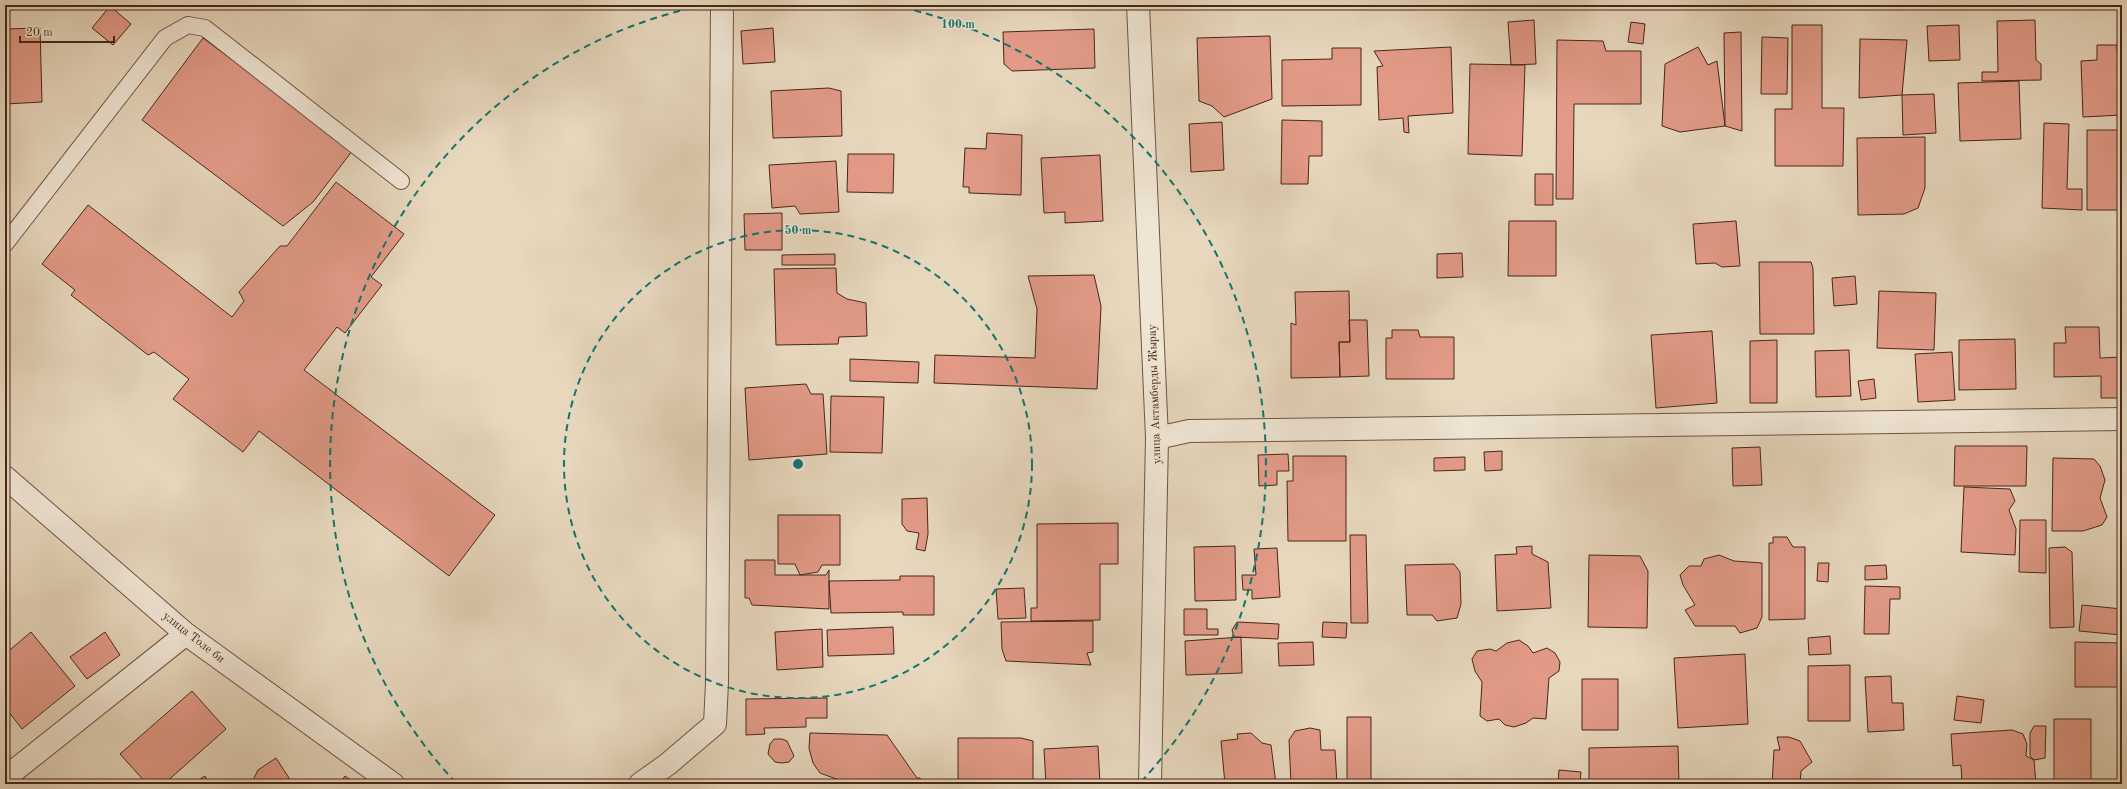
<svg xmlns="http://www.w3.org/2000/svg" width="2127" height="789" font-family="'Old Standard TT',serif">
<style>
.building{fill:#e29a87;stroke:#482719}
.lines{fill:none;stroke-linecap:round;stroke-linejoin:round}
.service-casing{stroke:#705342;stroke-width:18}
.minor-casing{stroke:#705342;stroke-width:24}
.service{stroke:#efe5d4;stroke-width:16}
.minor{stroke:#efe5d4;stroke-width:22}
.ring{fill:none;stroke:#0f766e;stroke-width:2;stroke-dasharray:7 5}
.labels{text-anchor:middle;stroke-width:3;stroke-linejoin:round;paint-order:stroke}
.street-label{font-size:12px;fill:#482719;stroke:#efe5d4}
.centre{fill:#0f766e;stroke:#efe5d4;stroke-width:2}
.ring-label{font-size:12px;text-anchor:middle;font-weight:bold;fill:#0f766e;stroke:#efe5d4;stroke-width:3;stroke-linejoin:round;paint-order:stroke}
</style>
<rect width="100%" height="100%" fill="#e7d7bd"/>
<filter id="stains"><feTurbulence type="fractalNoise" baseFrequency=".005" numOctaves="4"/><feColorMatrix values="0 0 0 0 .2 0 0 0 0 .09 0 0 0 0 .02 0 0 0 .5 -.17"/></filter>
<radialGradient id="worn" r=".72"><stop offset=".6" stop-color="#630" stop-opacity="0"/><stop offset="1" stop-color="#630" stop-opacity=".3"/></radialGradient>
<path class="building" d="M110,6l21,18 -18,21 -21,-17z
M1534,20l2,44 -25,1 -3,-43z
M2035,20l1,40 5,4v16l-59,1v-9h16l-1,-51z
M1631,22l14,2 -2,20 -15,-2z
M1792,25h30v83h22l-1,58h-68v-57h17z
M1959,25l1,35 -31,1 -2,-35z
M40,28l2,74 -37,2v-75z
M773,28l2,34 -32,2 -2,-33z
M1094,29l1,39 -83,3 -8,-7 -1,-32z
M1741,32l1,99 -17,-5 -1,-93z
M1270,36l2,63 -48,18 -12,-11 -13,-5 -2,-63z
M1762,37l26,1 -1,56h-26z
M203,38l150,112 -40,52 -30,24 -141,-106z
M1860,39l47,1 -5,55 -43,3z
M1557,40l46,1 3,10h35v53h-67l-1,95h-17z
M2097,45h20v7h5v63l-39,2 -2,-56 16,-1z
M1451,47l2,66 -45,3 1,17 -5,-1 -1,-14 -24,2 -2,-53 6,-1 -9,-15z
M1698,47l10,18 9,-4 8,65 -45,6 -18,-6 3,-62z
M1332,48h29v57l-79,1v-46l50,-1z
M1470,64l55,1 -3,91 -54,-2z
M2019,81l2,58 -61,2 -2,-58z
M829,88l12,3 1,45 -69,2 -2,-47z
M1934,94l2,39 -33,2 -1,-40z
M1282,120l40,1v35h-13l-1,28h-27z
M1222,122l2,48 -33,2 -2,-48z
M2044,123l25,1 -2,65h15v21l-40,-2z
M2087,130h35v80h-35z
M987,133l35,2 -1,60 -52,-2v-6h-6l2,-39 21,1z
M1925,137v51l-7,20 -14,6 -46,1 -1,-77z
M848,154h46l-1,39 -46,-1z
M1100,155l3,66 -38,2v-11l-21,1 -3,-55z
M836,161l3,51 -39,2 -5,-8 -23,2 -3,-43z
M1535,174h18v31h-18z
M336,182l68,52 -33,43 11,8 -37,48 -8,-6 -33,43 191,145 -46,61 -190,-145 -16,21 -70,-53 16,-20 -35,-27 -6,3 -77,-60 4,-5 -33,-26 46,-59 144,112 12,-16 -5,-9 41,-46h7z
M782,213v37h-37l-1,-36z
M1509,221h47v55h-48z
M1736,221l4,45 -18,1 -7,-4 -19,1 -3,-40z
M1462,253l1,24 -26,1v-24z
M835,254v11h-53v-10z
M1759,262h52l2,6 1,66h-54z
M836,268l1,25 10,6 19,4 1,33 -28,1 -1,7 -62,1 -2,-76z
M1094,275l7,31 -4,83 -163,-6 1,-28 100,3 2,-49 -9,-33z
M1855,276l2,28 -23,2 -2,-28z
M1349,291l1,51h-11l1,35 -49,1v-55l5,2 -1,-33z
M1879,291l57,2 -2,57 -57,-2z
M1349,320h18l2,56 -29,1 -1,-35h11z
M2065,327h34l1,31 22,-1v41h-21v-22l-47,1v-34h12z
M1392,330h26l2,7h34v42h-68v-41h6z
M1712,331l5,72 -61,5 -5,-73z
M2015,339l1,50 -57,1v-50z
M1777,340v63h-27v-62z
M1849,350l2,46 -35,1 -1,-46z
M1952,352l3,48 -37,2 -3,-48z
M850,359l69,3 -1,21 -68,-2z
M1874,379l2,19 -15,2 -3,-19z
M806,384l5,10h12l4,60 -78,6 -4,-72z
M831,396l53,1 -2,56 -52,-1z
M1955,446h72l-1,40h-72z
M1760,447l2,38 -29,1 -1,-38z
M1502,451v19l-17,1 -1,-19z
M1288,454l1,17h-12v14l-18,1 -1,-31z
M1293,456h53v85h-58l-1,-60h6z
M1465,457v13l-31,1v-13z
M2053,458l41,1 6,7 5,14 -5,18 7,19 -5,8 -19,6h-31z
M1964,487l46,2 5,12 -6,9 7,19 -1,26 -54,-3z
M927,498l1,36 -3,17 -9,-2 3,-16 -12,-2 -5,-7v-25z
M778,515h62v50h-18l-4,7 -18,3 -5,-11h-17z
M2020,520h26v53l-27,-1z
M1118,523v41h-18v56l-69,1v-13h6v-84z
M1350,535h16l2,88h-17z
M1773,537h14l6,10h12v72l-36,1v-77h4z
M1235,546l1,54 -41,1 -1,-54z
M1532,546v8l16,8 3,46 -54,3 -2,-56 22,-1 -1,-7z
M2065,547l7,5 2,75 -24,1 -1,-80z
M1277,548l3,49 -28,2v-9h-9l-1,-15h14l-2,-26z
M1589,555l51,1 8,15 -1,57 -59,-1z
M1719,555l15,6 28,2v54l-5,11 -17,5 -5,-7h-40l-10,-16 10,-5 -12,-20 -3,-10 9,-9h12l3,-7z
M745,560h30v15h51l3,-5v39l-77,-4 -3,-7h-4z
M1818,563h11l-1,19 -11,-1z
M1454,564l6,8 1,32 -4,14 -20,3 -5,-6h-25l-2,-50z
M1886,565l1,14 -22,1v-14z
M900,576h34v39h-31v-3l-72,1 -2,-32 71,-1z
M1865,586l35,1v12h-10l-1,35h-25z
M1024,588l2,30 -28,1 -2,-30z
M2082,605l40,4v26l-43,-4z
M1184,609h23v20h11v6h-34z
M1093,621v31l-6,1 4,12 -85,-4 -4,-12 -1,-27z
M1237,622l42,2 -1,15 -44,-2 -2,-7z
M1323,622l24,1 -1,15 -24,-1z
M893,627l1,27 -66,2 -1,-26z
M822,629l1,38 -46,3 -2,-38z
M31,632l44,54 -53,43 -17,-22v-53z
M105,632l15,23 -33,24 -17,-22z
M1830,636l1,18 -22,1 -1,-17z
M1241,637l1,36 -56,2 -1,-34z
M1519,640l9,6 5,7 14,-5 8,5 5,9 -1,9 -10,7 -3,41 -13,-1 -7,5 -12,4 -9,-2 -6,-6 -12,2 -7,-5 2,-34 -7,-11 -3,-12 5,-8 13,-2 6,2 11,-8z
M1313,642l1,23 -35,1 -1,-23z
M2075,642l47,1v44h-47z
M1745,654l3,70 -70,4 -4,-70z
M1850,665v56h-42v-55z
M1891,676l1,27h11l1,27 -36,2 -3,-55z
M1582,679h36v51h-36z
M192,691l34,38 -62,55h-17l-27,-30z
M1957,696l27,4 -3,23 -27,-3z
M827,698v20h-21v9l-42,1 1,6 -19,1v-36z
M1347,717h24v67h-24z
M2054,719h37v65h-37z
M2034,726h12l-1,32 -11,2 -4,-4v-23z
M1310,728l10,2 1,20h14l2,34h-46l-2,-44 6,-9z
M2012,730l11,4 4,10 -1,12 8,4 2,24h-74l-1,-19 -8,1 -2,-32z
M810,733l77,2 30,43h3l3,6h-73l-30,-11 -7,-10 -4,-15z
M1251,733l11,10 9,2 5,39h-51l-4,-43 17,-2 -1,-5z
M1777,737h12l11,4 12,21 -11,9 -1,13h-28l2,-34h6z
M958,738h63l12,3v43h-75z
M774,739h8l5,2 7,15 -5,6 -7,1 -7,-1 -7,-8 2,-10z
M1098,746l2,38h-54l-2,-35z
M1678,746l1,38h-90v-36z
M276,758l17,26h-45l4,-2 6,-12z
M1559,770l22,2 -1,12h-22z
M205,776l4,8h-17z
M345,776l11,8h-17z"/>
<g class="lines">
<defs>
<path id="service" d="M5,244l160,-206 23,-13 17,3 196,153"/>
<path id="minor" d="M1138,5l19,433 -7,346
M1157,438l32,-7 933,-12
M5,477l181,157 207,150
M5,778l181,-144
M640,784l28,-20 47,-40 2,-41 5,-678"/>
</defs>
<use href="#service" class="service-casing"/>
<use href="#minor" class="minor-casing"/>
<use href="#service" class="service"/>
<use href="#minor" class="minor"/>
</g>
<g class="ring">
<circle cx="798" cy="464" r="234"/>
<path d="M456 783A468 468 0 0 1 705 5M891 5A468 468 0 0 1 1140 783"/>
</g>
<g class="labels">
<g class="street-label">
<text transform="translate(1154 394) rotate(-92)" y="4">улица Актамберды Жырау</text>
<text transform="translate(194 637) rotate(38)" y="4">улица Толе би</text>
</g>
</g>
<circle cx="798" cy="464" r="6" class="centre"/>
<g class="ring-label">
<text x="958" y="28">100 m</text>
<text x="798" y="234">50 m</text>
</g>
<rect width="2127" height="789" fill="none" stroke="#e7d7bd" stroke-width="20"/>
<rect x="6" y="6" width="2115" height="777" fill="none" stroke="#482719" stroke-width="2"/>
<rect x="10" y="10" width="2107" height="769" fill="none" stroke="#482719"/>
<path d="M20 36v6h94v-6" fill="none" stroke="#482719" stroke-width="2"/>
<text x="26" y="36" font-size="12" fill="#482719" stroke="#efe5d4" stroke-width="3" paint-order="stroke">20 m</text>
<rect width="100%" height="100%" filter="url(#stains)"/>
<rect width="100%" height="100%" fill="url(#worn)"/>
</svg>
